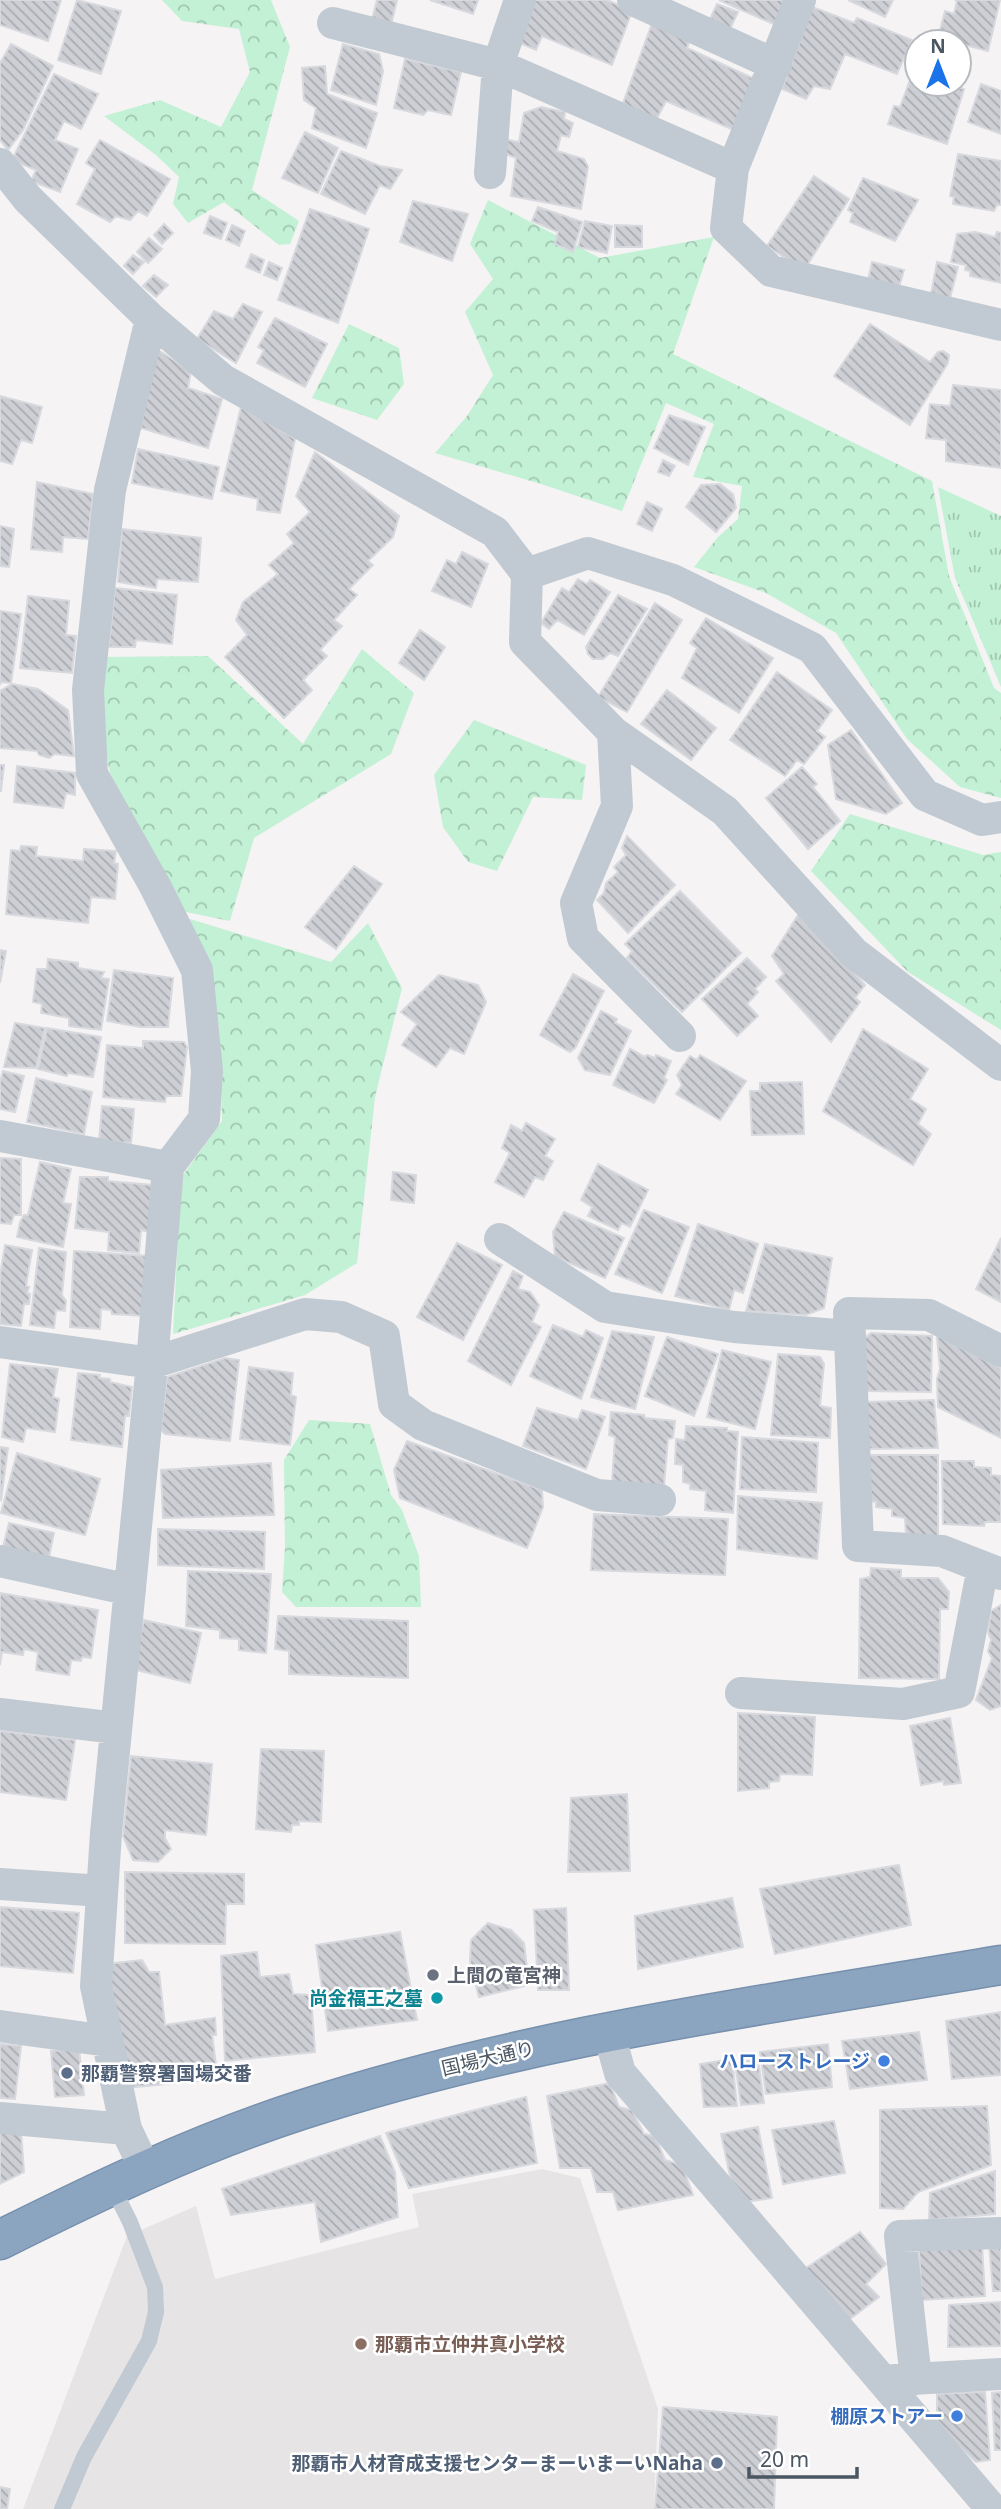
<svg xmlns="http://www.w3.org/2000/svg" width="1001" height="2509" font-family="'Noto Sans','Noto Sans JP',sans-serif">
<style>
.education{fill:#e6e4e5}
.forest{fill:url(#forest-crowns)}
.park{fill:url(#park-tufts)}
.building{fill:url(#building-back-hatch);stroke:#d7d9de;stroke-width:2}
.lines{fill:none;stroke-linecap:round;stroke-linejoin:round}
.highway-casing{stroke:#7690ad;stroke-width:41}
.lane{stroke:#c1cad2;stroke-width:16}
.street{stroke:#c1cad2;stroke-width:32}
.highway{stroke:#8ba5c1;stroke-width:38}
.worship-dot{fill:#6b7280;stroke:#fff;stroke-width:2.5}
.culture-dot{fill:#0f9aa8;stroke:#fff;stroke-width:2.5}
.shop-dot{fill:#3f7fe0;stroke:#fff;stroke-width:2.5}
.service-dot{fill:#5c6f8a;stroke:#fff;stroke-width:2.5}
.education-dot{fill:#8d6e63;stroke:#fff;stroke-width:2.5}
.labels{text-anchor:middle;stroke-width:5;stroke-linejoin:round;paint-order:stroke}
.worship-label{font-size:19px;font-weight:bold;fill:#5b616d;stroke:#fff;text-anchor:start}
.culture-label{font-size:19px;font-weight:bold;fill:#0d838f;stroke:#fff;text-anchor:end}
.street-label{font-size:19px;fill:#4a5661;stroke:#fff}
.shop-label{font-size:19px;font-weight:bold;fill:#366cbe;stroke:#fff;text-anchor:end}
.service-label{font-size:19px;font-weight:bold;fill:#4e5e75;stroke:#fff;text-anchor:start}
.education-label{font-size:19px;font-weight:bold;fill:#785e54;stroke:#fff;text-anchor:start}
</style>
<defs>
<pattern id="forest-crowns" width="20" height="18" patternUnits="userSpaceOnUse" patternTransform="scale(1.75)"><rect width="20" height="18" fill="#c3f1d5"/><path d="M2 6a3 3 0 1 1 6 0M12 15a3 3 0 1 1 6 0" fill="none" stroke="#a0c6b0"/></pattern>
<pattern id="park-tufts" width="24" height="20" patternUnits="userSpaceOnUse" patternTransform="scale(1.75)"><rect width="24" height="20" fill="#c3f1d5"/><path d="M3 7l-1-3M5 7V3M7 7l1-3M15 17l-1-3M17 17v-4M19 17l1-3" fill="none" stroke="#a0c6b0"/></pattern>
<pattern id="building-back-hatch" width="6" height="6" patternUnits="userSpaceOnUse" patternTransform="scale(1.75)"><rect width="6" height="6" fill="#cdcfd5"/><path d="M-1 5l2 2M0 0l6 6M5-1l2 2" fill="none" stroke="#a8abb0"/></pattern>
</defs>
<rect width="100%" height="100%" fill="#f5f3f3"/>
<path class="education" d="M542,2169l38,9 78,231 -4,100h-631l104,-273 69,-30 19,73 204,-52 -7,-33z"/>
<path class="forest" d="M162,0h109l19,47 -38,143 47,31 -9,23 -11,1 -55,-43 -36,21 -15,-19 6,-27 -23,-22 -52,-39 56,-16 61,27 29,-55 -11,-43 -57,-8z
M488,200l112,58 114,-21 -41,117 259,127 17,95 45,112 7,5v105l-41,-11 -53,-48 -71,-106 -70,-40 -72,-26 24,-30 20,-18 4,-33 -49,-9 21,-53 -48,-21 -44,108 -81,-27 -106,-31 32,-37 26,-41 -28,-63 28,-33 -23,-35z
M349,324l50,24 5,36 -27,36 -65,-22z
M362,649l52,44 -23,61 -137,84 -24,83 -49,-10 -71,-138 -12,-59 3,-57 107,-1 95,88z
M474,720l112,45 -4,35 -49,-3 -36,74 -29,-9 -25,-35 -9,-52z
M850,814l133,41 18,-3v178l-93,-58 -97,-101z
M190,919l141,43 37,-39 34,65 -27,109 -18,166 -52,32 -132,39 8,-156 41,-57 -3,-94z
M309,1420l61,4 21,71 11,15 17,46 2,51h-125l-14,-15 3,-45 -1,-87z"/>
<path class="park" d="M938,487l63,29v171l-46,-109z"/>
<path class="building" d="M0,0h61l-13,41 -48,-16z
M77,0l44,11 -20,63 -43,-14z
M377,0h20l-6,25 -19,-6z
M430,0h48l-5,14z
M529,0h78l25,11 -20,54 -70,-29 -6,14 -19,-8z
M719,0h70l-11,26z
M848,0h45l-8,17z
M955,0h45l-12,51 -50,-13 7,-27 9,3 3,-13z
M717,4l21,8 -9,19 -20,-10z
M807,5l47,18 3,-5 55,22 -15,34 -52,-20 -15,35 -16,-3 -8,13 -24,-10 20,-53z
M654,18l37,18 -4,12 70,32 -21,51 -70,-30 -10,19 -34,-14z
M11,44l42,22 -30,64 -15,20 -8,-10v-77z
M343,44l36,10 4,17 -7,34 -45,-15z
M405,59l56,13 -10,43 -23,-5 -5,5 -29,-7z
M325,66l2,28 50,19 -11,35 -54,-20 4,-20 -12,-8 -2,-32z
M913,72l4,1v11h33l14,5 -17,55 -59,-20 6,-18 6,1z
M54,74l44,20 -17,35 -17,-8 -9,19 23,9 -18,43 -29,-11 5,-11 -24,-10z
M981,84l20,7v43l-33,-12z
M541,107l24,5 -1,7 9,4 -4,14 -8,-2 -4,16 27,8 4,8 -7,42 -70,-13 5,-38 -15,-6 1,-13 17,3 5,-29z
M305,132l33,16 -20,45 -36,-15z
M100,140l70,39 -23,37 -9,-5 -8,9 -14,-4 -6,6 -33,-18 18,-35 -9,-6z
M341,151l39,15 22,4 -12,19 -10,-4 -15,29 -44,-20z
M958,154l43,7v44h-4l-3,6 -41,-7 1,-7 -4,-1z
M814,176l35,23 -45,71 -37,-24z
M863,178l55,22 -23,41 -45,-19 3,-9 -5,-3z
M413,201l55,13 -16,47 -52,-19z
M538,207l44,15 -9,30 -18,-8 3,-12 -26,-11z
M310,209l59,20 -31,94 -60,-23z
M210,216l17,7 -6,16 -17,-6z
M585,221l27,5 -5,27 -29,-6z
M164,224l9,9 -11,11 -8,-9z
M232,225l13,6 -6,15 -13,-6z
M615,225l27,1v21h-27z
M975,232l20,5 2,-5 4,1v50l-31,-7v-5l-5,-1 1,-5 -15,-3 6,-28z
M149,238l13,11 -14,14 -11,-11z
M251,254l13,6 -4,13 -14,-6z
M133,255l11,7 -11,12 -9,-8z
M269,262l13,6 -5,12 -13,-5z
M872,262l32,8 -5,17 -31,-7z
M937,262l21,5 -8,31 -19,-4z
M154,275l14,10 -12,12 -13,-11z
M243,304l19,8 -26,51 -39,-24 17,-28 19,8z
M275,318l52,26 -22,43 -48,-24 7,-13 -6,-3z
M870,324l60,38 8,-10 5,-1 6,4 -1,8 -38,62 -76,-49z
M155,348l36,23 -3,17 34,11 -14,49 -67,-20z
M953,385l48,5v78l-55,-7v-21l-20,-2 4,-34 20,2z
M0,396l42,11 -10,36 -11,-3 -9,24 -12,-3z
M241,407l54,32 -15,74 -23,-3 1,-11 -37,-8z
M669,415l36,12 -17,38 -34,-17z
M138,449l81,18 -7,32 -80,-16z
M315,452l84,64 -6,21 -25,24 5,4 -24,24 8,6 -23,25 8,6 -22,24 7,6 -24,24 9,10 -28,28 -59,-61 22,-22 -11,-15 7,-18 35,-28 -9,-9 25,-22 -7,-9 23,-22 -14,-16z
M663,460l12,6 -6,10 -11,-4z
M37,482l56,12 -5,45 -25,-2 -1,15 -31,-3z
M720,484l13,10 3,14 -20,24 -30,-25 15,-22z
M647,502l15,7 -10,22 -15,-7z
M0,526l14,3 -5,38 -9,-1z
M122,529l79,9 -3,44 -41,-3 -1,9 -38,-6z
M462,552l26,12 -17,43 -39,-16 15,-31 9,4z
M578,579l9,5 3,-4 20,12 -26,43 -27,-15 -8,9 -8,-6 21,-35 7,4z
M115,588l62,7 -5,49 -36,-4 -1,7h-26z
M618,595l29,14 -29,47 -8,-3 -7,6h-10l-5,-5 -2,-7z
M28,596l41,5 -3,34 10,1 -4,37 -52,-5z
M655,603l27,17 -55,92 -29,-15z
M0,611l21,3 -10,69 -10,-1 -1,3z
M706,618l67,40 -34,55 -57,-35 15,-30 -7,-5z
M420,630l25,17 -21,33 -25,-17z
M777,672l55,38 -15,21 8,6 -21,27 -7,-4 -12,16 -55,-36z
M12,684l26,5 30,21 6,46 -19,-2 -6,4 -10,-3 -2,-4 -37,-3v-57z
M667,690l49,38 -25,32 -50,-36z
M851,730l51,73 -16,11 -50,-15 -8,-54z
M0,765h4l-3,26h-1z
M17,766l58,7v22l-9,-2 -3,15 -49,-6z
M802,767l15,17 -4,3 27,34 -32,28 -42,-51z
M627,836l48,49 -47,48 -31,-33 7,-7 2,-10 12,-11 -4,-5 12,-12 -4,-7z
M21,846l16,1 -1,9 47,5 1,-12 32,2 -2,12 4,1 -3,35 -24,-2 -3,26 -82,-9 5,-64 9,1z
M354,866l28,18 -46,65 -31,-22z
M680,891l61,62 -59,59 -55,-54 5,-7 -7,-7z
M800,912l65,73 -10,13 5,4 -29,40 -55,-61 8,-7 -12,-18z
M0,950l6,1 -6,32z
M747,958l19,19 -11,12 3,3 -11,12 11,12 -21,20 -35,-37z
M48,959l30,4v5l26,4 -3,6 8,1 -8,51 -32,-4v-8l-28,-5 1,-9 -9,-2 4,-33h10z
M114,970l59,8 -5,49h-28l-33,-6z
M573,974l31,17 -29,57 -5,4 -30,-17z
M439,975l39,10 8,17 -22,52 -14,-6 -14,19 -34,-22 15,-21 -16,-12z
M601,1011l16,8 -2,4 16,8 -21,44 -25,-5 -7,-12z
M15,1023l30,5 -9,40 -32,-1z
M47,1028l54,9 -8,40 -25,-4 -1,3 -29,-7z
M863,1029l65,40 -18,30 16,10 -8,15 13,10 -18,31 -90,-54z
M143,1041l41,1 3,5 -6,49h-15l-1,6 -62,-5 4,-52 36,3z
M630,1049l15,8 2,-2 8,3 1,-3 15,6 -7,17 3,2 -13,23 -41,-18z
M700,1055l46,26 -26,39 -44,-26 6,-9 -5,-10 13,-19 7,4z
M3,1071l21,5 -9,36 -15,-3v-27z
M36,1078l56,14 -8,42 -57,-12z
M802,1082l2,52 -52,1 -2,-44h10v-8z
M102,1106l32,3 -3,34 -32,-2z
M526,1123l29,16 -10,17 8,5 -10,19 -8,-3 -11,20 -29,-15 15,-29 -8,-5 9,-23 11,6z
M0,1158l21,1v56h-7l-3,9 -11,-1z
M40,1162l31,7 -8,34 8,1 -8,43 -46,-10 3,-15 4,-7h4z
M598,1164l50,26 -18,37 -8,-4 -4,7 -30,-14 4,-9 -11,-7z
M393,1172l23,3 -2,28 -23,-3z
M80,1177h28v4l44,4 -3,47 -8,-2 -2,23 -31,-3 1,-18 -34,-4z
M644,1210l45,17 -27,66 -47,-19z
M564,1212l60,26 -19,40 -50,-21 -2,-25z
M698,1224l60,20 -15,49 -9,-3 -5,20 -54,-14z
M1001,1238v64l-25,-13z
M457,1243l45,22 -39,75 -46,-23z
M765,1244l67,14 -8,50 -18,7 -60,-4z
M5,1245l27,5 -6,36 3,1 -2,6 3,1 -1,10h-5l-3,22 -21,-2v-48z
M39,1248l27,4 -4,43 4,6 -1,10 -9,-1 -2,18 -24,-3z
M74,1251l75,5 -4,60 -33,-2 -1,-4 -10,-1 -1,20 -30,-2z
M513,1271l10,5 -5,13 12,3 9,13 -7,17 9,5 -30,58 -43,-24z
M553,1325l30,12 3,-7 17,8 -22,61 -51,-23z
M612,1331l42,6 -19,72 -44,-12z
M871,1333l61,3 -1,56 -65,-1 -1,-53z
M952,1336l3,9 46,23v70l-63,-31 -1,-28 3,-10 -3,-32z
M667,1337l51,17 -24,62 -49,-20z
M722,1350l49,12 -16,67 -48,-12z
M778,1354l42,3 4,7 -4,42 11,2 -1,30 -59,-3z
M225,1358l14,2 -9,81 -65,-7 -4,-4 6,-53z
M10,1364l48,5 -5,28 6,2 -4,33 -29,-4 -3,14 -21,-5z
M249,1367l44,6 -2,22 5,2 -6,48 -50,-6z
M78,1373l22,2 -1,3 11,1v3l22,5 -3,29h-4l-3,31 -51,-7z
M934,1400l4,48 -71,1 -1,-47z
M537,1408l41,12 4,-10 23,7 -19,52 -63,-23z
M611,1412l33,3 1,3 30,3 -2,17 -5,1 -4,47 -52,-4 3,-45 -6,-2z
M686,1426l41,2v3l11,1 -5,81 -28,-3 1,-19 -16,-2v-5l-7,-2v-17l-8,-1 1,-25 9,1z
M742,1437l76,6 -2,49 -76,-3z
M407,1441l135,49 1,17 -16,41 -127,-50 -6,-28z
M0,1447l8,1 -7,52 -1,-1z
M17,1453l83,26 -15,56 -84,-22z
M867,1455h71v83l-32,-3 -1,-17 -13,-2v-7l-16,-2v-5l-8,-1z
M942,1461h32v6l17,1v7l10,1v46h-16l-1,4 -41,-2z
M271,1463l3,52 -111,3 -2,-48z
M738,1496l84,7 -5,56 -80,-10z
M594,1514l134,5 -3,56 -134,-5z
M9,1523l45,10 -6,29 -46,-11z
M158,1529l107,3 -1,37 -106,-4z
M871,1568l30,2v8h37l11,14 -1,17h-8l-1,70 -80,-1 1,-99 10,-2z
M188,1571l83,3 -5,79 -27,-3v-11l-19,-1v-8l-34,-4z
M0,1593l98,17 -7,48 -9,-1 -1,4 -10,-1 -2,15 -33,-5 2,-18 -14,-3 -1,6 -21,-3 -2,13z
M1001,1605v101l-11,4 -14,-10 16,-42 -4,-7 3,-11 -3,-8 3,-21z
M278,1616l130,5v57l-119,-4v-23l-14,-2z
M144,1620l57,13 -11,50 -58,-14z
M738,1713l77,4 -3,58 -32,-1 -1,7 -10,1v6l-31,3z
M950,1718l11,65 -17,2 -1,-4 -22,4 -11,-59z
M0,1731l75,9 -9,60 -66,-8z
M261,1749l63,2 -3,71 -22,-1v4h-7l-1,7 -35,-3z
M131,1756l81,8 -6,71 -41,-5v8l6,11 -13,13 -25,-2 -10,-24z
M627,1794l3,77 -62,1 3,-74z
M899,1865l12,60 -136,29 -15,-65z
M125,1872l119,2v30h-18l-1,40 -100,-1z
M732,1898l11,49 -105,22 -3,-53z
M0,1907l79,6 -6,60 -73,-7z
M566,1908l3,82h-31l-4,-80z
M488,1923l23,7 13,13 5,42 -50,12 -9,-35 1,-22z
M400,1932l17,88 -89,11 -12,-86z
M257,1952l3,25 29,-3 4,20 18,1 4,57 -90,9 -4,-105z
M142,1960l7,12h10l6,53 50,-7 1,17h-4l6,44 -92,9 -19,-124z
M1001,2012v63l-49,4 -6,-58z
M919,2032l8,48 -77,9 -8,-48z
M0,2044l21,2 -6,53 -15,-1z
M828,2044l4,43 -66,7 -6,-42z
M79,2049l5,46 -29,2 -4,-46z
M732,2059l5,47 -33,1 -4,-43z
M758,2059l6,44 -23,2 -6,-42z
M610,2083l9,24 13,3 12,24 11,2 10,24 17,5 11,30 -75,15 -5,-18h-16l-6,-24h-31l-13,-72z
M526,2097l11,66 -128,25 -23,-55z
M987,2106l4,59 -73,27 -15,17 -23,-1v-98z
M834,2121l11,52 -62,11 -11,-54z
M758,2127l14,71 -28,4 -11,-12 -12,-56z
M0,2131l21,1 3,40 -24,12z
M380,2136l15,36 3,45 -77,25 -6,-40 -84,13 -9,-26z
M995,2171v43l-66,6 1,-27z
M860,2232l26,32 -20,20 13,13 -33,25 -43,-52z
M989,2244h12v47h-8z
M982,2245l3,51 -63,4 -3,-51z
M1001,2302v44l-53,1 1,-42z
M985,2392l5,68 -14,2 -39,-35v-33z
M1001,2392v58h-6l-3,-57z
M663,2407l114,10 -3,92h-119z
M0,2487l10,2 -3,20h-7z"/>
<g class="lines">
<defs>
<path id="highway" d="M0,2240c98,-49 196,-96 301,-130 227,-74 465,-105 700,-145"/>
</defs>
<use href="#highway" class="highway-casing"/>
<path class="lane" d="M62,2509l22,-52 65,-116 7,-29 -1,-25 -25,-65 -19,-38"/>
<path class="street" d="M633,0l143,65
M800,0l-67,168 -7,60 45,43 230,54
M333,23l165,42 235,103
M0,164l28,35 123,120 72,61 272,152 32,42 -2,68 88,90 112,79 129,142 147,112
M490,173l8,-108 22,-65
M151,319l-41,171 -22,200 4,84 63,112 42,84 10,101 -3,48 -36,48
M527,574l61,-21 85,27 139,68 113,147 57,25 19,-3
M613,732l4,74 -41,97 7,35 97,98
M0,1136l168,31 -16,196 153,-49 36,3 43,19 10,68 29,21 174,70 63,5
M500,1239l105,68 129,20 116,9
M0,1342l152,21 -46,470 -10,153 30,143 19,40
M1001,1351l-72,-36 -80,-2 9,233 84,5 59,23
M0,1561l130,29
M741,1693l162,11 56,-12 24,-125
M0,1714l116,14
M0,1884l102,7
M0,2026l108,15
M609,2033l11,40 372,436
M0,2118l126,11
M916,2379l-16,-143 101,-3
M894,2380l107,-6"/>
<use href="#highway" class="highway"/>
</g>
<circle class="worship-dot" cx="433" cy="1975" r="7"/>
<circle class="culture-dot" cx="437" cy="1998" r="7"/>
<g class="shop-dot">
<circle cx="884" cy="2061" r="7"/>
<circle cx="957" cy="2416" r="7"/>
</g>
<g class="service-dot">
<circle cx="67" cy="2073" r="7"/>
<circle cx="717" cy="2463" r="7"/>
</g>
<circle class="education-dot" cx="361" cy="2344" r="7"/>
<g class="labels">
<g class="worship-label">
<text x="447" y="1982">上間の竜宮神</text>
</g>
<g class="culture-label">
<text x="423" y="2005">尚金福王之墓</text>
</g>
<g class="street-label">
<text transform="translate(488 2058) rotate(-13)" y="7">国場大通り</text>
</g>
<g class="shop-label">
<text x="870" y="2068">ハローストレージ</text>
<text x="943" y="2423">棚原ストアー</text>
</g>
<g class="service-label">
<text x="81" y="2080">那覇警察署国場交番</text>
<text x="703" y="2470" text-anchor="end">那覇市人材育成支援センターまーいまーいNaha</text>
</g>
<g class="education-label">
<text x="375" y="2351">那覇市立仲井真小学校</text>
</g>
</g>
<g transform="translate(938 63)"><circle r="33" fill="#ffffff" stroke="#b7bbc0" stroke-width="2"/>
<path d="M0-5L12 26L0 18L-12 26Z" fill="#1a73e8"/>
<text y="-10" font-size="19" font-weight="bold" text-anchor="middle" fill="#4a5661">N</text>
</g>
<path d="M749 2467v10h108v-10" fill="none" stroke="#4a5661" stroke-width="3.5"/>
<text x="760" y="2467" font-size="21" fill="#4a5661" stroke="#ffffff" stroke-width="5" paint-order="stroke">20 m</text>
</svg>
